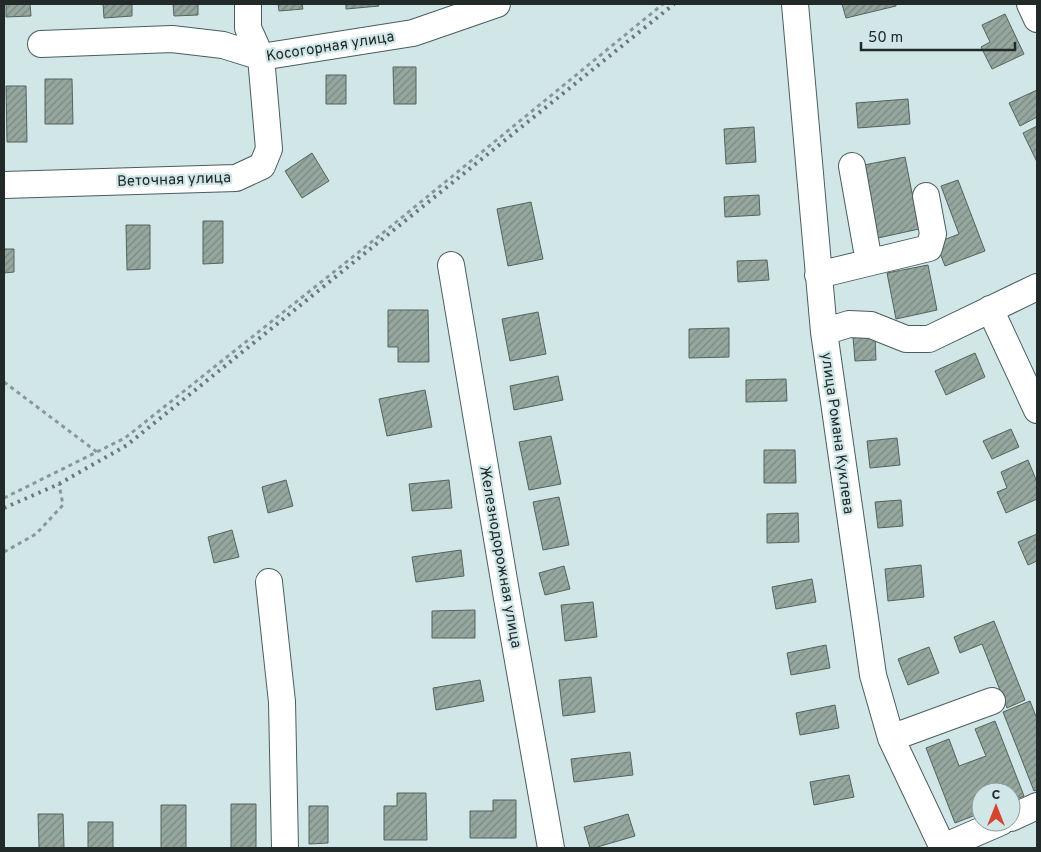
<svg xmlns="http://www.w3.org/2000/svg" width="1041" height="852" font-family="Overpass,sans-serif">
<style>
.building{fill:url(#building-hatch);stroke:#54645d}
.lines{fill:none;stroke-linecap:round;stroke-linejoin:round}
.minor-casing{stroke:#4b5d5e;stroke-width:28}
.path{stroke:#889899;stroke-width:3;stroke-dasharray:4 4;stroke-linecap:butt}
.minor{stroke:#fff;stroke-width:26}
.rail{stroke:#6b797a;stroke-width:4;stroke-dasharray:2.5 5;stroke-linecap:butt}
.labels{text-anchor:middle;stroke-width:4.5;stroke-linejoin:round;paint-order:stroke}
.street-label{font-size:15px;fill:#212929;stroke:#d0e6e7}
</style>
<defs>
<pattern id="building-hatch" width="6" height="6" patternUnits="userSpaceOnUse" patternTransform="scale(1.25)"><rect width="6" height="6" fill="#96a79f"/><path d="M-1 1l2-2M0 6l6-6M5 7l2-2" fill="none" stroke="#7a8882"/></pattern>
</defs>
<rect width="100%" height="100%" fill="#d0e6e7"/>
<path class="building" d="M6,4h24l1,12 -25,1z
M103,4h29v12l-28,2z
M173,4h25v11l-24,1z
M278,4h24l1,5 -24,2z
M346,4h32l1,2 -33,3z
M842,4h54v2l-50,12z
M1005,14l19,40 -32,15 -11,-22 9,-5 -8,-17z
M393,67h23v37h-22z
M326,75h20v29h-20z
M45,79h27l1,45h-28z
M6,86h20l1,56h-20z
M1037,90v27l-17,9 -11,-23z
M908,99l2,25 -52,4 -2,-25z
M1037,126v36l-14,-29z
M754,127l2,35 -30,2 -2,-35z
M312,153l17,28 -27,17 -17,-27z
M905,157l14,72 -41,9 -14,-73z
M958,180l27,71 -40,15 -9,-23 23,-9 -18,-48z
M759,195l1,20 -35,2 -1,-20z
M531,202l12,57 -35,7 -11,-57z
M203,221h20v42l-20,1z
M126,225h24v44l-23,1z
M4,249h10v23l-10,1z
M767,260l2,20 -31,2 -1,-21z
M928,265l9,45 -41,9 -9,-46z
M388,310h40l1,52h-31v-15h-10z
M538,312l8,42 -36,7 -8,-42z
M729,328v29l-40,1v-29z
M875,336l1,24 -21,1 -2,-24z
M975,353l10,24 -39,18 -11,-24z
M558,376l5,24 -49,10 -4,-24z
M786,379l1,22 -41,1v-22z
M425,390l7,37 -45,9 -8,-37z
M1011,429l8,18 -27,12 -9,-18z
M551,436l10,48 -32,6 -10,-48z
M897,438l3,27 -30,3 -3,-27z
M764,450h31l1,33h-32z
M1028,460l9,22v17l-31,14 -9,-21 10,-4 -6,-16z
M286,480l7,26 -25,7 -6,-26z
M449,480l3,28 -40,3 -3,-27z
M559,497l10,48 -26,5 -10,-48z
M901,500l2,26 -25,2 -3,-26z
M798,513l1,29 -32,1v-29z
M232,530l7,27 -25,6 -6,-26z
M1037,534v27l-9,4 -10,-23z
M461,550l3,26 -48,6 -4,-25z
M921,565l3,32 -36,4 -3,-32z
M564,566l6,23 -25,6 -6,-22z
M812,579l4,23 -40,7 -4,-22z
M593,602l4,35 -32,4 -4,-36z
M475,610v28h-43v-27z
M994,621l31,79 -18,8 -25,-64 -22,9 -6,-16z
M826,645l4,23 -39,7 -4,-22z
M929,647l10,26 -31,12 -10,-26z
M591,677l4,35 -32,4 -4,-36z
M480,680l4,21 -48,9 -3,-22z
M1030,701l7,18v71l-3,1 -31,-79z
M835,705l4,23 -39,7 -4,-22z
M995,721l29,75 -13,5v-9h-30v21l-26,10 -29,-75 23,-9 10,27 27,-10 -11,-27z
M630,752l3,23 -59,7 -3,-23z
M849,775l5,22 -40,8 -4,-23z
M397,793h29l1,47h-43v-34h13z
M493,800h23v38h-46v-27h23z
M231,804h25v44h-25z
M161,805h25v43h-25z
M309,806h19v37l-19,1z
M38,814h25l1,34h-25z
M628,814l7,22 -41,12h-4l-6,-21z
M88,822h25v26h-25z"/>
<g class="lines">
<defs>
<path id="minor" d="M795,4l29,328 49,343 18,63 52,110
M1030,4l7,15
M41,44l131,-5 51,6 38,12 152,-24 84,-29
M852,166l17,96
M4,185l232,-7 26,-12 7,-17 -8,-92 -13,-29v-24
M451,265l56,333 44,250
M818,275l111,-27 4,-14 -7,-38
M990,309l47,101
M824,332l25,-8 22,1 35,14h23l108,-52
M269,582l13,120 3,146
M891,738l101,-37
M1011,818l26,-12
M941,848l60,-26"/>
</defs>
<use href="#minor" class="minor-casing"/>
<path class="path" d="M4,382l93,70
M4,498l121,-60 259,-206 279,-228
M4,552l32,-18 27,-29 -4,-21"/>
<use href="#minor" class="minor"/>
<path class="rail" d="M4,508l55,-24 68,-39 547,-441"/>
</g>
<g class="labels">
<g class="street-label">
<text transform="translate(330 46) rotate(-9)" y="5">Косогорная улица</text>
<text transform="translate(174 179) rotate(-2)" y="5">Веточная улица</text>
<text transform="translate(838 433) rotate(82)" y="5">улица Романа Куклева</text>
<text transform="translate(501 557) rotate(80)" y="5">Железнодорожная улица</text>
</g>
</g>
<rect width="1041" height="852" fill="none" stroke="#212929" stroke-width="10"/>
<g transform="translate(996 807)"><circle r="24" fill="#d0e6e7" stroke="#8a9a9b"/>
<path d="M0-4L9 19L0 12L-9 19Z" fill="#d24630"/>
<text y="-8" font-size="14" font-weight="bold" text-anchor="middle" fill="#212929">С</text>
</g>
<path d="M861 42v8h154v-8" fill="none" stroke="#212929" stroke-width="2.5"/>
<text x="868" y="42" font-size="15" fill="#212929" stroke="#d0e6e7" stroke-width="4" paint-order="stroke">50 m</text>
</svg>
